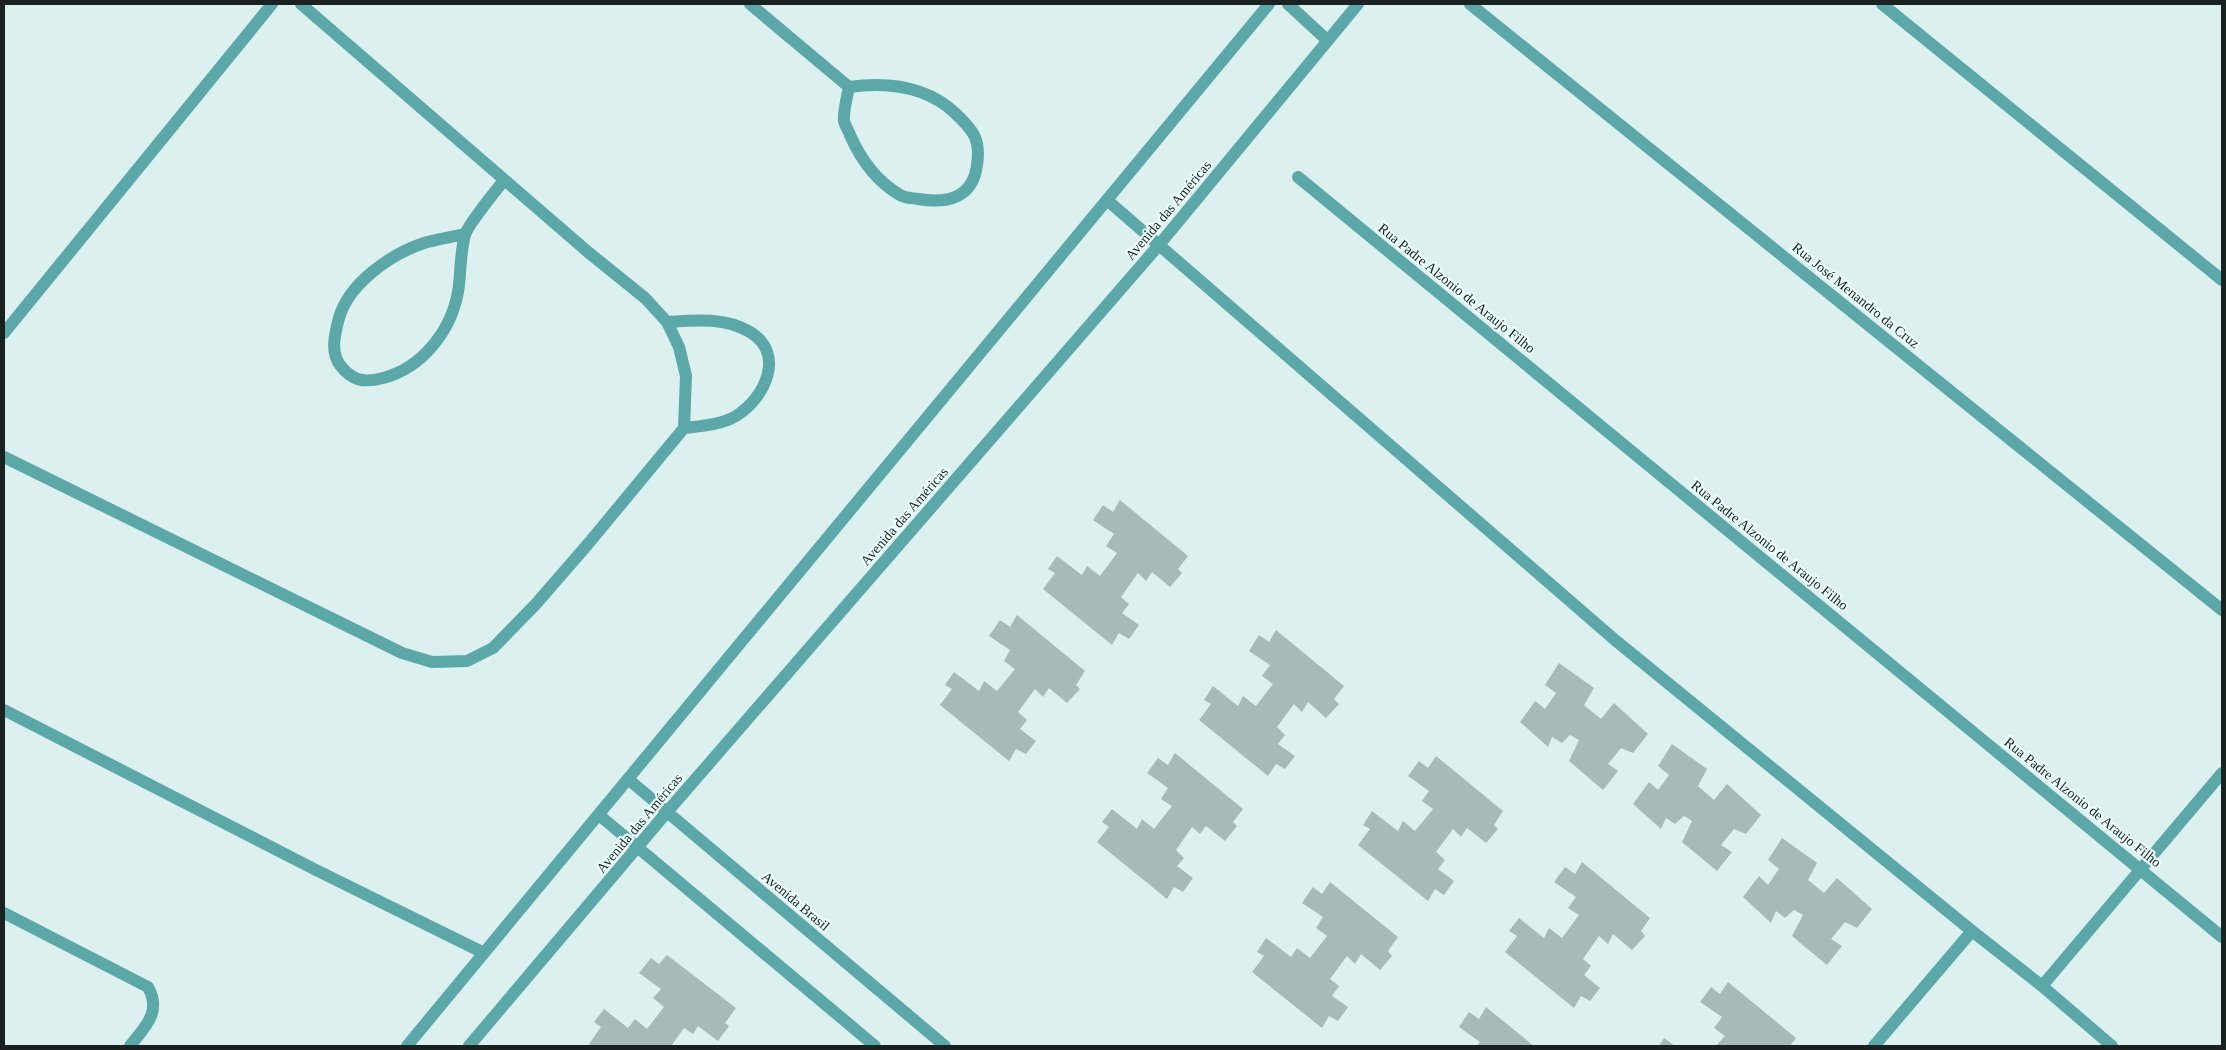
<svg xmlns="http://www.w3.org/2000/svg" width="2226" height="1050" font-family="'Times New Roman',serif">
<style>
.building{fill:#a7bab9}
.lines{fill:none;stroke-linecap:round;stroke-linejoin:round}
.minor{stroke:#5ca7a7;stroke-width:12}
.labels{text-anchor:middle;stroke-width:4.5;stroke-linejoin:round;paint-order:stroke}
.street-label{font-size:14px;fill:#1a2121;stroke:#eafefd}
</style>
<rect width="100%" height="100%" fill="#ddf0f0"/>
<path class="building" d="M1120,500l68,56 -10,13 4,4 -12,14 -18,-15 -6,9 -8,-8 -17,24 8,7 -7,9 17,12 -10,14 -10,-6 -7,12 -69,-56 12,-16 -7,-4 9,-13 25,19 5,-9 13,10 17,-23 -11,-7 8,-12 -21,-14 10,-15 10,7z
M1017,615l68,56 -9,14 4,4 -13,14 -18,-15 -6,9 -8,-8 -17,23 9,8 -7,9 16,12 -10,13 -10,-5 -7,12 -69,-56 12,-16 -7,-4 9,-13 25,19 5,-10 13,10 18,-22 -11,-8 6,-11 -21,-14 11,-16 10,7z
M1276,630l68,56 -10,13 5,5 -13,14 -18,-16 -6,10 -8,-8 -17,23 8,8 -7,9 17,12 -10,13 -9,-5 -8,12 -69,-56 12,-16 -7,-4 9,-14 25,20 5,-10 13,10 17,-22 -11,-8 8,-11 -21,-14 10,-16 10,7z
M1559,663l35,25 -10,17 17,14 13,-16 34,31 -15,19 -12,-5 -13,16 10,7 -15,19 -34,-29 10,-21 -9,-5 -8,8 -10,-6 -4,10 -28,-25 15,-21 10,8 11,-16 -11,-8z
M1672,744l35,25 -9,17 16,14 13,-16 34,31 -15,19 -12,-5 -13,16 11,7 -15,19 -35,-29 10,-21 -8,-5 -9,8 -9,-6 -5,11 -28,-25 16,-22 9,8 11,-15 -11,-9z
M1175,753l68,56 -10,13 4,4 -12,15 -19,-15 -6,8 -8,-7 -16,23 8,8 -7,8 16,12 -10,14 -9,-5 -7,12 -70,-57 12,-15 -7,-5 10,-13 25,20 5,-10 12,10 18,-23 -11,-7 7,-11 -21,-15 11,-15 10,7z
M1436,756l67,55 -9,14 4,4 -12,14 -19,-15 -6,9 -8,-8 -17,23 9,8 -7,9 16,12 -10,14 -9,-6 -7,12 -70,-56 12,-16 -7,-4 9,-14 26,20 5,-10 12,10 18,-22 -11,-8 7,-10 -21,-15 11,-15 9,7z
M1782,838l35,25 -9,17 16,13 13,-15 35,31 -15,19 -12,-6 -14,17 11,7 -15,19 -35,-29 11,-21 -9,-5 -9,8 -9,-7 -5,12 -28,-26 16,-21 9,9 11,-16 -11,-9z
M1582,862l68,56 -9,13 4,5 -13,14 -19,-16 -5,10 -9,-8 -16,23 8,7 -7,9 16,13 -10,13 -9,-5 -7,12 -69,-56 12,-16 -8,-5 10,-13 25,20 5,-10 13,10 17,-23 -11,-7 8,-11 -22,-15 11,-15 10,7z
M1330,882l68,55 -10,14 4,5 -12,14 -19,-16 -6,10 -8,-8 -17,23 9,7 -7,10 16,11 -10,14 -9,-5 -7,12 -70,-56 12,-16 -7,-4 9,-14 25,19 6,-9 13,10 17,-22 -11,-8 7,-11 -21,-14 11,-16 9,7z
M667,955l69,53 -11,15 4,3 -11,15 -20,-15 -5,8 -9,-6 -13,18h-79l-3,-2 12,-17 -7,-5 10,-13 24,19 7,-9 12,10 17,-22 -11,-9 8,-9 -22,-16 12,-15 8,6z
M1728,982l68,56 -6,8h-74l9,-10 -11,-8 8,-11 -22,-15 11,-15 9,7z
M1486,1007l48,39h-57l3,-4 -21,-15 10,-15 10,7z
M1664,1038l11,8h-16z"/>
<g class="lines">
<path class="minor" d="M750,4l99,83c37,-5 77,-1 106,26 18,17 26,26 22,52 -4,33 -30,39 -59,34 -6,-1 -13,-1 -18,-4 -24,-14 -39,-35 -50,-60 -1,-4 -5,-9 -6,-14 -1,-9 3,-24 5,-34
M1288,4l39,36
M1470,4l752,606
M1882,4l340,276
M1298,177l924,760
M1107,200l508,440 357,291 70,55 70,60
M465,234c-13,3 -28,5 -41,9 -33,11 -75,40 -85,75 -4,15 -9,34 1,47 12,16 24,18 43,13 39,-10 68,-47 75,-86 3,-18 2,-40 7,-57 3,-11 31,-44 39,-55
M667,322c28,-2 58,-5 83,10 36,22 15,66 -14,84 -15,9 -35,10 -52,12
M4,333l268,-329
M4,457l398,196 30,9 35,-1 26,-13 42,-43 53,-61 96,-116 2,-52 -7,-29 -12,-25 -22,-24 -57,-46 -287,-248
M4,710l312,160 168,83
M628,779l317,267
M599,815l276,231
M4,913l144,74c14,25 -3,40 -18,59
M2042,986l180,-213
M407,1046l862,-1042
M469,1046l198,-234 492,-567 199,-241
M1874,1046l98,-115"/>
</g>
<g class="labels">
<g class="street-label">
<text transform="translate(1168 210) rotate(-50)" y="5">Avenida das Américas</text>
<text transform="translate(1457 288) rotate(39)" y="5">Rua Padre Alzonio de Araujo Filho</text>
<text transform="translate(1856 295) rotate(39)" y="5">Rua José Menandro da Cruz</text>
<text transform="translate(904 516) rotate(-49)" y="5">Avenida das Américas</text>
<text transform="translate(1770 545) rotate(39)" y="5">Rua Padre Alzonio de Araujo Filho</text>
<text transform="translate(2083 802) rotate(39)" y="5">Rua Padre Alzonio de Araujo Filho</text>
<text transform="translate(639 823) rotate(-50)" y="5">Avenida das Américas</text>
<text transform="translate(796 901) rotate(40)" y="5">Avenida Brasil</text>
</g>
</g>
<rect width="2226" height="1050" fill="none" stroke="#1a2121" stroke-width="10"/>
</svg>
